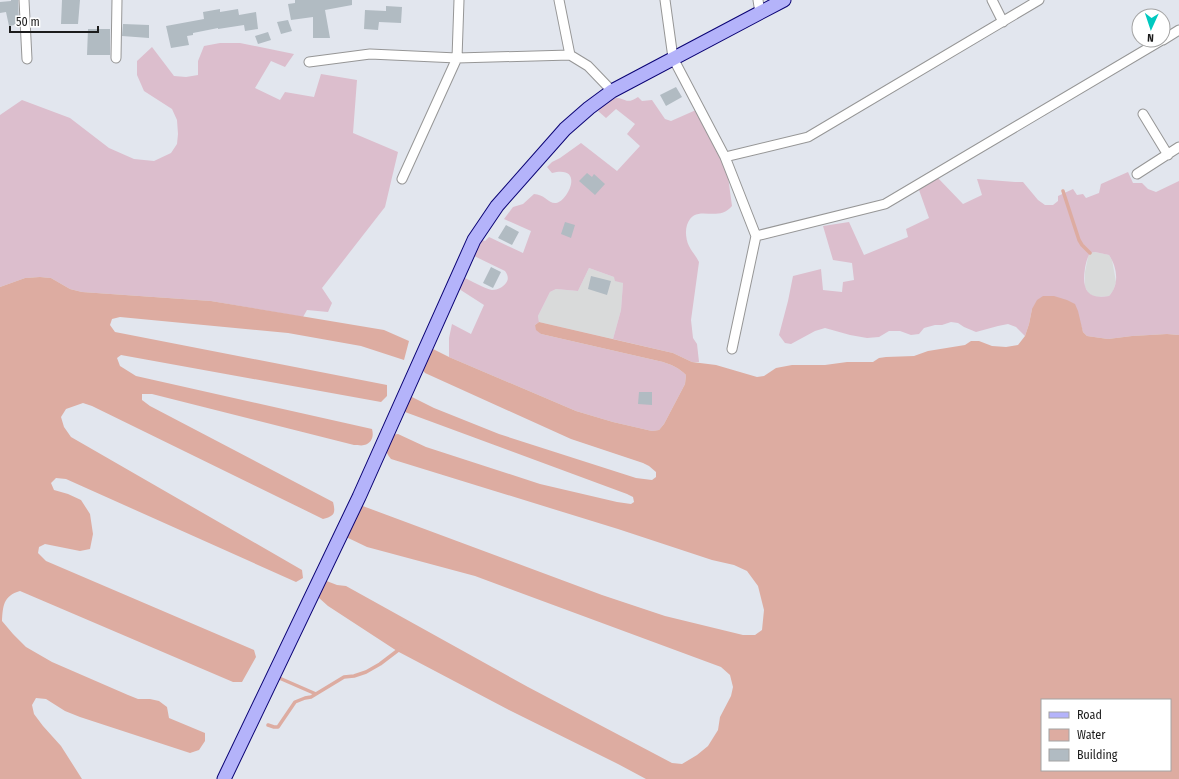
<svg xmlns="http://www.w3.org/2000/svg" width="1179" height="779" font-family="'Fira Sans Condensed',sans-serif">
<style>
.residential{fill:#d9dada}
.wetland{fill:#dcbecd;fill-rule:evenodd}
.water{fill:#ddaca1;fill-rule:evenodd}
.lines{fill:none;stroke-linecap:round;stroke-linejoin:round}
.stream{stroke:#ddaca1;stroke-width:3.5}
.building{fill:#b1bbc2}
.street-casing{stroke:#969696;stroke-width:11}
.secondary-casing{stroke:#0a0374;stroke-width:15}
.street{stroke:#fff;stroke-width:9}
.secondary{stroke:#b4b3fa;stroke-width:13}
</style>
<rect width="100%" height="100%" fill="#e2e6ee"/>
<path class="residential" d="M1095,252l14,3 3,5 4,22 -3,9 -4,5 -13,1 -7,-3 -4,-7v-15l3,-15 2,-4z
M589,268l25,9 9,6 -2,27 -8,29 -74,-17 -1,-6 12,-24 6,-3 22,2z"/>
<path class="wetland" d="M220,43h20l54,11 -9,13 -14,-6 -16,27 25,12 5,-8 29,5 7,-23 36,6 -4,53 45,19 -13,55 -63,81 10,15 -4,9 -21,-2 -4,7 -92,-16 -129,-9 -12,-3 -19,-11 -11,-1 -15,1 -25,9v-172l22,-15 48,18 39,30 25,11 20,2 17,-8 6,-9 1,-10 -1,-14 -5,-11 -28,-18 -7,-16v-14l15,-14 22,29 12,1 12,-2v-14l6,-15z
M638,97l4,4 10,-1 13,19 6,2 25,-11 25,49 5,3 6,44c-15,18 -37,-4 -45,19 -2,6 -1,15 2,21 3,6 7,10 10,16l-8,58 2,18 4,6 2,18h-7l-19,-9 -60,-14 8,-29 2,-27 -8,-2 -1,-4 -25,-9 -11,23 -22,-2 -6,3 -12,24 1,6 -4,3 6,9 122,28c9,3 16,6 23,13l-1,9 -21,40 -5,6 -7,1 -39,-9 -37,-11 -127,-54v-19l3,-14 19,10 13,-29 -28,-18 7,-10c7,3 22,12 29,13 6,0 11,-3 14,-7 3,-4 2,-8 -1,-12l-35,-17 8,-16 7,3 4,-4 34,16 8,-22 -27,-12 9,-12 10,-3 11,-10c10,0 15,10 22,9 11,-1 30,-38 -4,-30l-5,-6 5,-5 8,-4 21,-15 36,28 23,-25 -13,-12 8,-10 -19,-15 -10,9 -8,-7c4,-4 9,-11 15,-13 11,-2 12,8 25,-1z
M1128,172l5,11h9l6,6 8,3 23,-11v154l-12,-1 -35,2 -24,3 -21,-3 -4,-4 -3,-10 -48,-13 -3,15 -4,12 -9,-9 -8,-3 -10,2 -22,6 -12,-5 -6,-4 -7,-1 -9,3h-7l-11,3 -5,6 -8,1 -11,-4h-11l-10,6 -12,1 -17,-3 -25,-7 -10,3 -24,13 -6,-1 -6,-8 9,-34 5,-25 28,-7 2,21 19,2 1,-10 11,-2 -2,-17 -19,-3 -10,-34 26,-4 15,33 44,-18 -2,-8 23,-11 -10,-28 18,-13 26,27 19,-9 -5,-16 38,3h8l15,18 7,5h8l5,-4v-5l15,-7 4,6 6,-1 3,4 13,-5 2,-9zM1095,252l14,3c8,12 11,29 0,41 -23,4 -27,-8 -24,-28 1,-5 2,-10 5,-15z"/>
<path class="water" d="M40,277l11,1 19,11 12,3 129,9 173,29 25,11 -5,19 -43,-14 -73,-13 -168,-16 -8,2 -2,6 5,7 272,53v11l-6,6 -260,-47 -4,3 3,8 16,10 236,53c2,7 0,14 -8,16 -2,1 -7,0 -10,0l-202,-51h-10v6l8,6 183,96c3,12 1,14 -10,17l-231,-113 -9,-3 -17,6 -5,8 3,10 7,10 231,133 1,8 -7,4 -230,-103 -10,-1 -5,5 3,7 14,4 13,6 9,14 3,20 -3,15 -10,2 -35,-7 -6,3 -1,6 8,8 208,89 2,7 -14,25h-9l-213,-91c-17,5 -17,15 -18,30l11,13 13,13 26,15 76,33 10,4h12l9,2 8,6 2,11 36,15v8l-6,9 -9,3 -110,-36 -15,-6 -19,-12 -10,-1 -4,7 2,9 9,12 18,20 21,33h-82v-492l25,-9z
M1043,296h11l13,4 8,4 3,7 5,21 4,4 21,3 24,-3 35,-2 12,1v444h-533l-28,-15 -109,-54 -112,-59 -69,-45 -10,-9 6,-17 13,5 9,1 182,101 144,76 10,1 15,-9 11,-9 10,-16 2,-13 11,-21 2,-9 -3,-12 -9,-8 -246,-91 -108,-29 -23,-11 16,-31 242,90 63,21 78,19h12l7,-5 2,-20 -6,-24 -11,-15 -13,-6 -22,-5 -94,-31 -227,-70c-8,-9 -4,-14 0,-24l7,-1 28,13 114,37 77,18 14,2 3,-2 -1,-5 -6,-3 -222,-82 -3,-5 5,-10h5l22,11 65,26 137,44 16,2 4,-3v-5l-7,-6 -6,-3 -72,-24 -146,-66 -5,-6 8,-19 5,1 16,8 127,54 37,11 39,9 7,-1 5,-6 21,-40 1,-9c-7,-7 -14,-10 -23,-13l-122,-28 -5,-4 -1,-5 4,-3 134,31 19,9 24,3 41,12 7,-1 12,-8 16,-3h33l22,-3h26l6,-4 7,-1 28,-1 14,-5 37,-6 6,-4h8l13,5 14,1 12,-2 7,-9 4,-12 3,-15 5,-9zM1042,700h128v70h-128z"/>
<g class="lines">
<path class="stream" d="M1063,191l16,49 3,5 8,8
M277,677l39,17
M268,725l6,2h4l17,-25 10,-4 6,-1 33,-20 10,-1 12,-4 14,-8 21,-16"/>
</g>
<path class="building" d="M11,0h7l1,24 -10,2 -3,-14 -6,1v-11l11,-1z
M62,0h18l-2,24h-17z
M295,0h57v5l-27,5 5,28h-17v-21l-22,3 -3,-16 7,-1z
M386,6l16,1 -1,16 -22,-1 -1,8 -14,-1 1,-19 21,1z
M220,9v3l18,-3 1,6 17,-3 2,17 -13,2 -1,-6 -26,4v-1l-25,5v2l-6,1 2,9 -18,3 -5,-22 38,-7 -1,-7z
M288,20l4,11 -11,3 -4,-12z
M123,24l26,1v13l-27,-2z
M88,29h22v26h-23z
M268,32l3,8 -13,4 -3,-8z
M676,87l6,10 -16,9 -6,-11z
M587,173l5,4 2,-3 11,10 -10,11 -16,-14z
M565,222l10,3 -4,13 -10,-4z
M506,225l13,7 -7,13 -14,-7z
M491,267l10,5 -8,16 -10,-5z
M591,276l20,5 -4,14 -19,-6z
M639,392h13v13l-14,-1z"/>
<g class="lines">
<defs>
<path id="street" d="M24,0l3,59
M559,0l11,55
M665,0l8,58 52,99 83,-20 231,-137
M758,0l2,13
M992,0l11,22
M1163,40l16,-10
M116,58l1,-58
M309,62l61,-8 87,4 113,-3 18,11 24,25
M1143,114l25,41
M725,157l31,79
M1137,174l42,-27
M402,179l55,-121 2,-58
M732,349l24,-113 129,-32 277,-164"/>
<path id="secondary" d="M224,779l135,-282 115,-257 23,-34 68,-77 24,-21 23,-17 172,-91"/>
</defs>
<use href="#street" class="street-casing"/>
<use href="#secondary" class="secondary-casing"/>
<use href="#street" class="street"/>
<use href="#secondary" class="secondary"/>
</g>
<rect x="1041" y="699" width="130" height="72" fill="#ffffff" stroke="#a4a4a4"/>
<rect x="1049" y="712" width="20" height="6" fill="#b4b3fa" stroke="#a4a4a4"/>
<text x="1077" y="719" font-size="12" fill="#1c1c1c">Road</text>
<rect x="1049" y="729" width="20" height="12" fill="#ddaca1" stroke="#a4a4a4"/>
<text x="1077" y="739" font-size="12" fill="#1c1c1c">Water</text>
<rect x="1049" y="749" width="20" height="12" fill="#b1bbc2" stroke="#a4a4a4"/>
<text x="1077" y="759" font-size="12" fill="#1c1c1c">Building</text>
<g transform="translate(1151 28) rotate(183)"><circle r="19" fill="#ffffff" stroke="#a4a4a4"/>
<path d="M0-3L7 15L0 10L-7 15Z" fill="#00c9c0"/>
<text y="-6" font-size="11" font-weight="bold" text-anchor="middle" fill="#1c1c1c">N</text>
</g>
<path d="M10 26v6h88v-6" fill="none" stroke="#1c1c1c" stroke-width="2"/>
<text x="16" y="26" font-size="12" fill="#1c1c1c" stroke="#ffffff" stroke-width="3" paint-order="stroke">50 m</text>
</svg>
